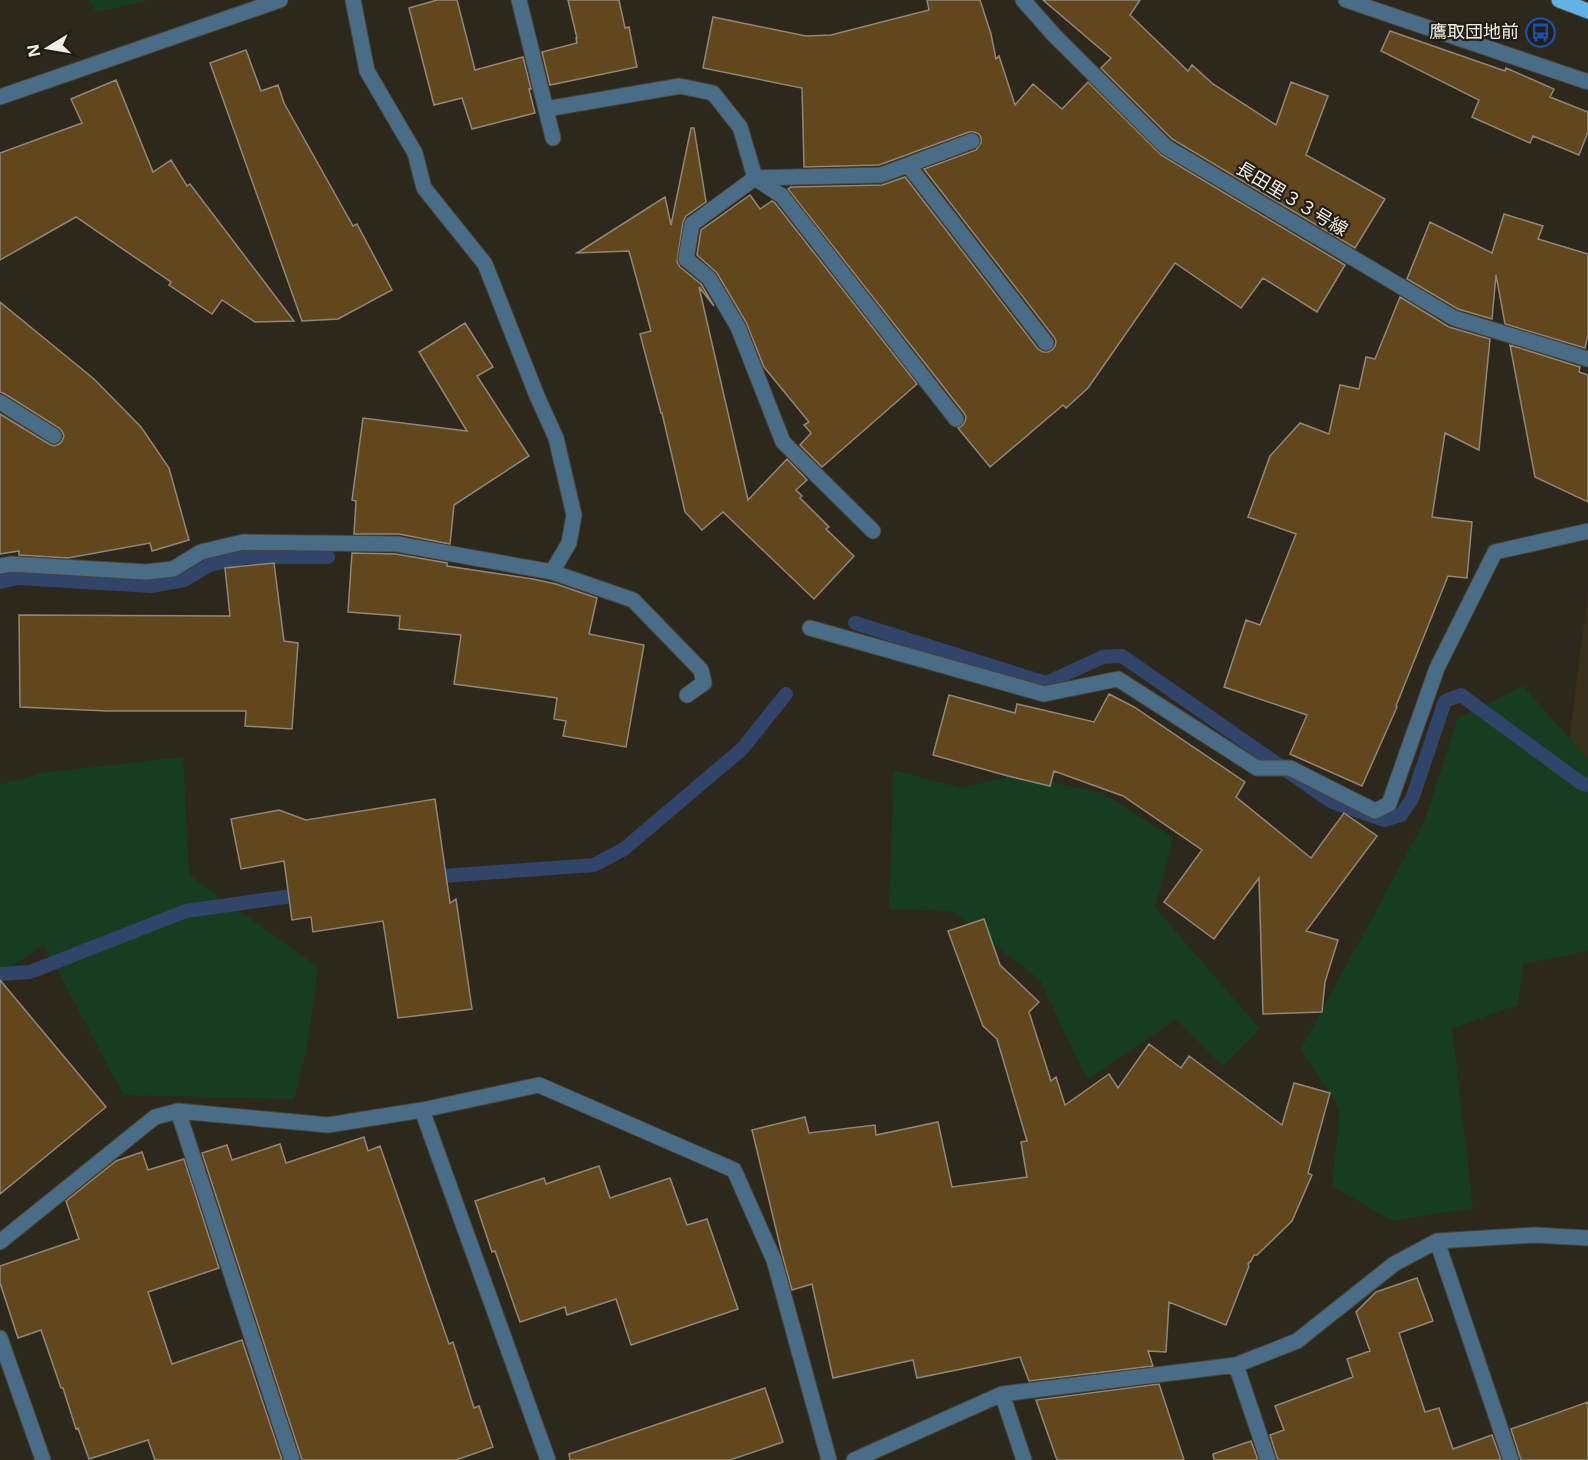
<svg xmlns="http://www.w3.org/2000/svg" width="1588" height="1460" font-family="'Noto Sans','Noto Sans JP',sans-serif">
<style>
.built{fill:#37301d}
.green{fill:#163d20}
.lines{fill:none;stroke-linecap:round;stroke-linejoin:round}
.stream{stroke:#31446a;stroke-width:14}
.building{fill:#62471c;stroke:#90877a;stroke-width:1.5}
.lane-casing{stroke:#484438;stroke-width:17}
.street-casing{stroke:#484438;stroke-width:17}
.primary-casing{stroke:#484438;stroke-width:17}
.lane{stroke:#496d87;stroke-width:15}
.street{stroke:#496d87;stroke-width:15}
.primary{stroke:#62b2e6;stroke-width:15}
.labels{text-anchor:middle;stroke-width:4.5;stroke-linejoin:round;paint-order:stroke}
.poi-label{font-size:18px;fill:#f1ede6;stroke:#231e13;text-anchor:end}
.street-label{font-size:18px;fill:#f1ede6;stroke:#231e13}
</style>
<rect width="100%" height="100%" fill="#2d281c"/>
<path class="built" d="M1588,591v183l-21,-16z"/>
<path class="green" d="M89,0h60l-53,12z
M1523,686l62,70 3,1v194l-65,13 -5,41 -66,23 21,180 -81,13 -60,-35 8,-76 -39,-61 123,-227 34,-104z
M183,757l6,118 129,92 -11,80 -13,52 -171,-4 -79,-151 -44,31v-190l41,-12z
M894,770l67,18 60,-14 85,21 67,43 -18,69 105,122 -37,37 -47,-47 -89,61 -47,-100 -88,-69 -63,-2z"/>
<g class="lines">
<path class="stream" d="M0,582l18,-4 133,8 33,-6 26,-15 36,-8h82
M855,623l191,60 57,-26 19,-1 210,146 52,18 17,-5 11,-16 33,-98 16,-6 120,88 7,2
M429,877l165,-12 30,-16 118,-100 44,-55
M0,974l30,-2 156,-61 120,-17"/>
</g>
<path class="building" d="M437,0h20l18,70 48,-13 8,32h-2l6,24 -63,16 -10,-31 -28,7 -25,-97z
M568,0h51l6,28 4,-1 8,40 -87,18 -8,-33 35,-9 -1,-5h1z
M927,0h53l11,34 5,25 3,-3 16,49 18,-21 29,25 26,-27 73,73 184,110 -28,47 -54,-34 -22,30 -66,-45 -87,125 -22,20 -3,-3 -73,62 -32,-39 4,-2 3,-4 1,-5 -2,-4 -176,-224 3,-2 91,-2 23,-8 133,172 5,3h5l4,-2 3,-4 1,-5 -2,-4 -130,-168 52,-19 5,-7v-5l-2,-4 -5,-2h-5l-90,33 -75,2 -2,-79 -99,-20 10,-51 93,19 25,-1 98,-25z
M1043,0h97l-10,15 58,56 4,-6 21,19 63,41 15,-43 37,14 -22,59 79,44 -30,49 -183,-109 -71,-71 10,-10z
M1390,31l115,40 1,-3 48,21 -4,8 38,15v20l-9,23 -46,-19 -3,7 -58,-26 7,-17 -98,-49z
M246,50l15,41 17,-6 6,18 69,123 4,-2 35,66 -54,29 -36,2 -92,-258z
M116,80l37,92 18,-12 16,26 3,-2 104,137 -39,1 -33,-22 -10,14 -43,-29 2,-3 -95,-65 -76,43v-107l82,-30 -11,-24z
M691,128h3l12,74 -20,14 -3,6 -6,40 3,5 21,17 13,22 -15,-19 49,213 39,-41 20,21 -11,10 6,6 -2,2 29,29 -3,2 28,27 -40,43 -91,-87 -21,18 -17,-18 -23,-99h-1l-21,-79 11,-3 -22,-80 -52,2 88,-56 6,28z
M750,195l10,14 12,-8 3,2 142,181 -95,83 -22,-22 11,-12 -7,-8 5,-3 -45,-55 -18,-45 -29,-49 -20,-18 4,-25z
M1504,214l39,12 -5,13 50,15v81l-3,13 -80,-24 -9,-49 -4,44 -34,-10 -51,-30 23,-57 62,31z
M1400,297l49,30 41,12 -11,111 -34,-17 -13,84 40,5 -5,56 -19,-2 -52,130 1,1 -35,79 -72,-32 17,-39 -83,-28 22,-67 14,5 36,-91 -48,-17 22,-61 30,-33 29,11 11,-49 19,4 7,-32 9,2z
M0,302l94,77 47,48 28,41 20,72 -37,11 -2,-8 -82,15 -49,-3v-4l-19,3v-140l49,30 5,2 5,-2 3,-3 2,-5 -2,-5 -3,-3 -54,-34 -5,-2z
M465,323l28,44 -16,9 52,80 -75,49 -4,39 -51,-10h-45l2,-33 -4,-1 11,-82 104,13 -48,-79z
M1510,345l70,22 -1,5 9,3v127l-53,-25z
M352,553l44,1 51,9v3l86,13 23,5 41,14 -8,36 55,11 -18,102 -63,-11 3,-15 -12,-2 3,-21 -103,-14 7,-49 -62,-6 1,-13 -52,-4z
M274,563l10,78 14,2 -6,86 -47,-3 1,-15h-139l-87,-4 -1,-92 211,1 -5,-48z
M1109,694l25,13 111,75 -9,15 75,61 33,-45 33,23 -71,95 32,9 -13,42 -3,30 -59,2 -4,-136 -45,61 -50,-37 38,-52 -79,-54 -69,-25 -4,15 -42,-10 -75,-21 16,-60 66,18 2,-9 77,18z
M435,799l15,104 6,-4 16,110 -74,9 -15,-97 -70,11 -2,-15 -19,3 -8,-59 -43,8 -10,-50 48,-9 27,10z
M984,919l16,46 39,37 -10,10 22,69 5,-4 9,28 44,-31 9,14 31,-44 32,24 8,-12 93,69 12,-42 36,10 -22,80 4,2 -20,46 -35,34h-3l-3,6 -3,3 1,2 -23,59 -57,-23 -3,50 -18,-1 5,15 -124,15 -9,-24 -103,21 -4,-18 -80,18 -21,-94 -20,6 -10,-36 -30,-124 53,-13 4,16 66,-8 1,10 62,-13 14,65 75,-10 -6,-35 6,-1 -30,-102 -14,-13 -35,-95z
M0,980l106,127 -106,87z
M364,1137l4,14 12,-5 69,198 4,-2 21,66 5,-2 14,41 -37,13h-154l-100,-307 25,-8 5,15 48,-16 6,19z
M142,1152l6,18 36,-11 35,109 -71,24 24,72 70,-24 40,120h-127l-7,-20 -59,19 -11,-31 -2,1 -13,-41h-2l-20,-58 -23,8 -18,-55v-17l79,-27 -13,-38 50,-40z
M599,1166l11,32 60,-20 17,47 20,-6 31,90 -107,36 -15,-46 -49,16 -2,-8 -45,15 -25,-71 -3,1 -17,-51 69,-23 2,6z
M1417,1278l16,43 -34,12 26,79 14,-4 14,41 39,-14 9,25h-223l-8,-25 14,-5 -9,-24 78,-29 -6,-18 23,-8 -14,-39 20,-20z
M1159,1384l25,76h-127l-21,-60z
M765,1388l18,54 -53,18h-160l-1,-6z
M1588,1402v58h-67l-10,-31z
M1251,1441l7,19h-44l-1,-6z"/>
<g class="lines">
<defs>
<path id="lane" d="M810,628l234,66 74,-15 139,89h33l85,43 14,-7 48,-136 58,-116 93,-21"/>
<path id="street" d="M353,0l14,71 48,82 9,35 61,76 52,132 19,42 18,77 -5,28 -17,29
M519,0l34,138
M1023,0l31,35 112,112 288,171 134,41
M1346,0l242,82
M0,97l280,-97
M546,109l134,-23 33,7 27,34 15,51 27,18 174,223
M908,165l138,178
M0,402l54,34
M873,531l-90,-89 -45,-115 -29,-49 -23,-19 6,-35 63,-46 126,-3 91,-34
M0,566l11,-2 135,8 27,-3 28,-17 42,-10 154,2 155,28 81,28 68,70 3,13 -17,12
M422,1110l126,350
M178,1111l114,349
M1437,1241l74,219
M0,1242l155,-125 23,-6 150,14 94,-15 117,-25 195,85 40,90 55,200
M0,1338l43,122
M1236,1365l32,95
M1002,1394l22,66
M854,1460l148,-66 234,-29 61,-24 97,-77 43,-23 98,-6 53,3"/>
<path id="primary" d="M1559,0l29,11"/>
</defs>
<use href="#lane" class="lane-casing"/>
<use href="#street" class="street-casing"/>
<use href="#primary" class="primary-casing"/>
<use href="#lane" class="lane"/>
<use href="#street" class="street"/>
<use href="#primary" class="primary"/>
</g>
<defs>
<symbol id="bus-ring" viewBox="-11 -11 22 22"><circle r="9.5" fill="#231e13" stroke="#1a4fb4" stroke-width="1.5"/><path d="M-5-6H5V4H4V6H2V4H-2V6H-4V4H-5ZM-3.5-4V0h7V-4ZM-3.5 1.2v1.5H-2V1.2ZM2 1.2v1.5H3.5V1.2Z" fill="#1a4fb4"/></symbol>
</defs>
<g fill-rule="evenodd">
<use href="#bus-ring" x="1524" y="16" width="33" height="33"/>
</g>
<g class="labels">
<g class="poi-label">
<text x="1519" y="38">鷹取団地前</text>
</g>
<g class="street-label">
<text transform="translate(1292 199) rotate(31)" y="6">長田里３３号線</text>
</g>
</g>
<g transform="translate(48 48) rotate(259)" stroke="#231e13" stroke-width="4.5" paint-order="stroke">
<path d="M0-4.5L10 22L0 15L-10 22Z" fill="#f1ede6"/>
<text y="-9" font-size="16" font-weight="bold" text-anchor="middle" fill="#f1ede6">N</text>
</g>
</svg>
